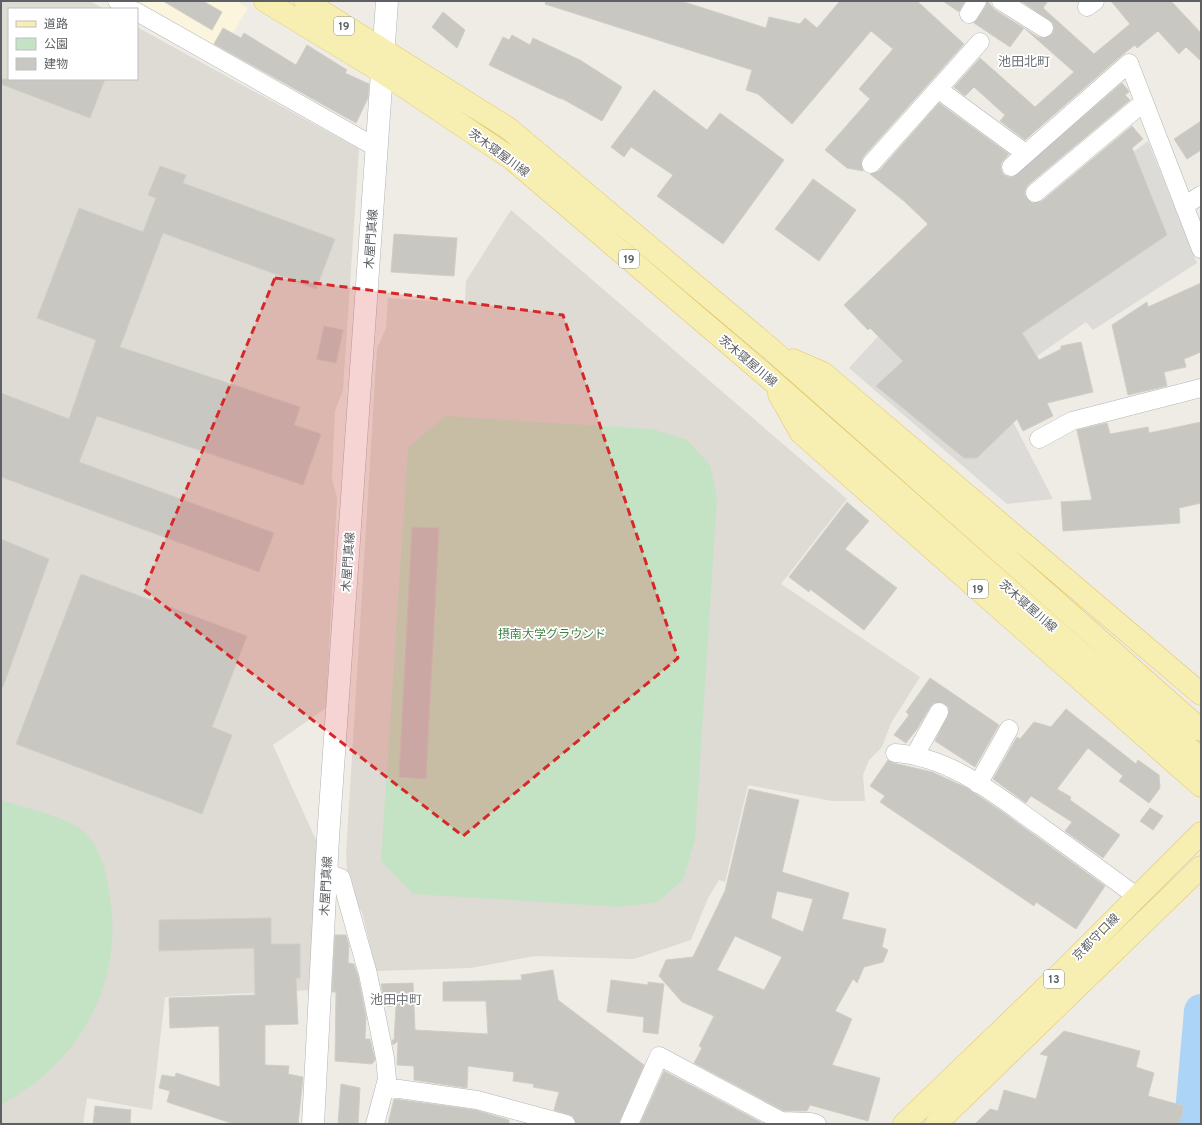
<svg xmlns="http://www.w3.org/2000/svg" width="1202" height="1125" font-family="Overpass,'Noto Sans JP',sans-serif">
<style>
.commercial{fill:#fbf5dd}
.industrial{fill:#dddbd7}
.education{fill:#dddbd3}
.green{fill:#c4e3c5}
.lines{fill:none;stroke-linecap:round;stroke-linejoin:round}
.river{stroke:#acd4f7;stroke-width:34}
.building{fill:#c9c7c2;stroke:#d2cec4;fill-rule:evenodd}
.minor-casing{stroke:#b2b5b9;stroke-width:19}
.secondary-casing{stroke:#b1b4b8;stroke-width:23}
.primary-casing{stroke:#e4c468;stroke-width:23}
.minor{stroke:#fff;stroke-width:18}
.secondary{stroke:#fff;stroke-width:22}
.primary{stroke:#f7eeb1;stroke-width:22}
.marked{fill:#d62828;fill-opacity:0.2;stroke:#d62828;stroke-width:3;stroke-dasharray:8 5;stroke-linejoin:round}
.labels{text-anchor:middle;stroke-width:3.5;stroke-linejoin:round;paint-order:stroke}
.shield{fill:#fff;stroke:#8e9092;stroke-width:1}
.shield-label{font-size:11px;font-weight:bold;fill:#5d6064}
.street-label{font-size:12px;fill:#5d6064;stroke:#fff}
.park-label{font-size:12px;fill:#3e8243;stroke:#fff}
.neighbourhood-label{font-size:13px;fill:#6e7276;stroke:#fff}
</style>
<rect width="100%" height="100%" fill="#eeece5"/>
<path class="commercial" d="M127,1h109l12,7 -28,46z"/>
<path class="industrial" d="M1148,141l49,122 -104,67 -7,-8 -62,43 -15,49 44,85 -46,5 -158,-136 108,-118 -30,-25 45,-55 60,58z"/>
<path class="education" d="M1,1h89l14,8h-95v70h128v-52l222,122 -16,241 -8,21 -3,67 5,20 -11,210 -53,37 47,104 -7,141 -148,7 -13,113 -65,-12 -4,26h-82z
M511,210l336,289 -66,85 139,93 -29,46 -9,24 -13,13 -6,15 2,26h-33l-84,-16 -23,97 -6,-2 -11,18 -17,42 -57,19 -99,-3 -64,12 -95,3 -14,-59 -9,-11 -5,-16 -2,-31 31,-506 9,-20 2,-30 77,5 1,-22z"/>
<path class="green" d="M445,416l206,13 36,11 23,25 7,33 -22,342 -12,40 -26,22 -37,5 -207,-13 -32,-33 27,-414z
M1,800c21,7 66,17 82,31 18,17 24,42 27,66 14,89 -32,166 -109,208z"/>
<g class="lines">
<path class="river" d="M1191,1124l10,-113"/>
</g>
<path class="building" d="M163,1h40l19,11 -10,18z
M546,1h135l85,27 3,-11 31,7 5,-6 12,10 23,-27h77l47,43 -101,113 -2,5 2,9 -16,-3 -22,-18 45,-51 -11,-10 34,-40 -22,-18 -79,93 -34,-30 -12,-4 6,-20 -207,-66z
M943,1h22l-6,11z
M987,1l8,9 43,27 6,1 9,-5 1,-5 -1,-5 -32,-22h27l-5,7 51,46 36,-30 -19,-23h60l30,32v28l-15,-14 -7,7 -21,-23 -21,17 -2,-3 -13,10 -97,85 -25,-19 5,-6 -31,-28 -9,9 -11,-9 26,-29 55,49 39,-35 -50,-44 -14,19 -36,-24 12,-17z
M443,12l22,18 -8,18 -25,-21z
M223,28l18,10 3,-5 52,32 11,-20 40,25 -2,3 24,11 -1,14 -12,25 -142,-79z
M512,35l18,10 3,-7 47,22 42,27 -20,34 -41,-23v1l-72,-34 14,-28 6,3z
M1,79h104l-15,39 -89,-34z
M1122,83l6,7 1,2 -4,3 5,5 -102,85 -3,5v5l7,8 10,-2 90,-75 11,13 -11,9 35,87 -145,98 17,27 22,-11v-3l20,-4 12,50 -46,11 6,13 -30,15 -6,-12 -40,39h-13l-88,-72 27,-25 -33,-33 -2,2 -24,-25 84,-81 -24,-23 -34,-27 9,-3 60,-68 70,51 -8,9v6l2,5 5,3h5z
M654,90l53,40 13,-17 64,47 -61,84 -66,-48 16,-21 -42,-28 -7,10 -13,-10z
M1201,121v29l-14,9 -13,-20z
M160,166l26,9 -3,8 152,56 -19,50 -153,-56 -43,114 180,60 -6,18 27,9 -18,51 -206,-69 -18,46 195,71 -15,39 -258,-95v-84l68,26 27,-79 -59,-22 42,-110 64,24 13,-34 -8,-3z
M813,179l43,31 -37,51 -44,-32z
M394,234l63,4 -3,38 -63,-4z
M1201,283v69l-17,7 2,8 -22,5 3,14 -39,9 -16,-70 35,-23 1,5z
M324,326l19,4 -7,33 -19,-4z
M1201,422v81l-22,5 1,15 -117,8 -2,-29 31,-2 -15,-70 30,-7 3,11 38,-7 1,6z
M847,502l22,19 -24,28 52,39 -33,42 -54,-41 -1,3 -20,-15z
M412,527l27,1 -13,251 -27,-2z
M1,539l48,20 -46,128h-2z
M81,574l166,62 -35,91 20,8 -30,79 -186,-70z
M930,678l69,47 -24,42 -40,-26 14,-29 -1,-5 -4,-4h-10l-4,4 -13,22 -11,14 -12,-8 15,-20 -3,-3z
M1066,709l70,55 2,-4 21,15 1,13 -11,15 -30,-22 4,-5 -35,-28 -31,41 14,8 -1,3 50,35 -17,23 -38,-27 7,-9 -41,-26 -5,7 -33,-24 24,-42 3,2 14,-17 17,5z
M888,760l5,3 39,9 35,16 34,23 104,75 -29,43 -40,-27 -2,4 -154,-104 5,-6 -15,-10z
M749,789l50,11 -17,72 67,21 -7,26 44,10 -4,18 6,3 -5,12 -19,5 -7,16 -4,-4 -18,32 17,8 -20,46 48,13 -12,43 -58,-16 -3,6h-23l-90,-48 8,-15 -3,-2 15,-30 -32,-14 -23,-26 7,-16 27,-3 32,-66zM777,891l36,8 -10,33 -32,-14zM735,936l47,21 -18,33 -47,-20z
M1150,808l13,8 -10,14 -13,-9z
M271,918v26h29v34h-4l2,46 -33,1v40l24,1 -1,8 15,3 -5,47h-64l-67,-22 3,-11 -11,-3 3,-13 13,2 1,-4 44,14 -1,-61 -49,2 -1,-30 86,-3 -1,-47 -95,3v-31z
M335,935h11l3,10 -1,18 6,1 4,12 8,41 -1,22h5l5,21 -3,4 -37,-3 1,-69h-4z
M553,970l5,30 86,65 -25,59h-43l-3,-8 -19,-6 5,-18 -26,-5 1,-3 -21,-3 1,-9 -46,-6 -1,22 -53,-8v-14l-17,-1 1,-24 -5,4 -1,-5h2l2,-34h-11l-4,-22 32,-1 2,47 73,4 -2,-33h-43v-19l79,-2 -1,-5z
M611,980l37,5v-3l16,2 -6,50 -15,-2 1,-15 -37,-5z
M1064,1031l76,20 -4,16 18,6 -6,23 36,10 -5,18h-204l15,-15 8,2 6,-21 32,9 12,-43 -8,-2z
M664,1071l100,53h-124z
M341,1084l19,4 -2,36h-20z
M394,1099l81,11 34,10v4h-121z
M95,1106l36,4 -1,14h-37z"/>
<g class="lines">
<defs>
<path id="minor" d="M117,1l14,8
M1001,1l43,27
M1087,7l8,-6
M137,12l240,136
M969,14l8,-13
M938,89l87,64
M871,164l109,-122
M1011,167l118,-104 72,186
M1035,193l109,-91
M1184,206l17,-11
M1039,439l33,-18 129,-33
M895,753c56,4 101,42 145,73 32,23 64,46 96,70
M915,755l24,-43
M978,784l31,-55
M326,872l15,6 27,96 17,84 2,21 -12,45
M385,1087l92,13 89,24
M629,1124l30,-68 122,65 30,1 6,2"/>
<path id="secondary" d="M313,1124l15,-286 59,-837"/>
<path id="primary" d="M265,1l117,71 130,87 258,220 431,380
M305,1l203,127 263,221 430,381
M793,360l30,13 378,321
M779,394l22,39 400,353
M904,1124l161,-155 136,-136
M936,1124l265,-257"/>
</defs>
<use href="#minor" class="minor-casing"/>
<use href="#secondary" class="secondary-casing"/>
<use href="#primary" class="primary-casing"/>
<use href="#minor" class="minor"/>
<use href="#secondary" class="secondary"/>
<use href="#primary" class="primary"/>
</g>
<path class="marked" d="M275,278l288,37 115,343 -215,178 -319,-246z"/>
<g class="labels">
<g class="shield">
<rect x="334" y="17" width="20" height="18" rx="3"/>
<rect x="619" y="250" width="20" height="18" rx="3"/>
<rect x="968" y="580" width="20" height="18" rx="3"/>
<rect x="1044" y="970" width="20" height="18" rx="3"/>
</g>
<g class="shield-label">
<text x="344" y="30">19</text>
<text x="629" y="263">19</text>
<text x="978" y="593">19</text>
<text x="1054" y="983">13</text>
</g>
<g class="street-label">
<text transform="translate(499 153) rotate(36)" y="4">茨木寝屋川線</text>
<text transform="translate(371 239) rotate(-86)" y="4">木屋門真線</text>
<text transform="translate(748 361) rotate(40)" y="4">茨木寝屋川線</text>
<text transform="translate(348 562) rotate(-86)" y="4">木屋門真線</text>
<text transform="translate(1028 606) rotate(41)" y="4">茨木寝屋川線</text>
<text transform="translate(326 886) rotate(-87)" y="4">木屋門真線</text>
<text transform="translate(1096 937) rotate(-45)" y="4">京都守口線</text>
</g>
<g class="park-label">
<text x="552" y="638">摂南大学グラウンド</text>
</g>
<g class="neighbourhood-label">
<text x="1024" y="66">池田北町</text>
<text x="396" y="1004">池田中町</text>
</g>
</g>
<rect width="1202" height="1125" fill="none" stroke="#5d6064" stroke-width="4"/>
<rect x="8" y="8" width="130" height="72" fill="#ffffff" stroke="#bebfc1"/>
<rect x="16" y="21" width="20" height="6" fill="#f7eeb1" stroke="#bebfc1"/>
<text x="44" y="28" font-size="12" fill="#5d6064">道路</text>
<rect x="16" y="38" width="20" height="12" fill="#c4e3c5" stroke="#bebfc1"/>
<text x="44" y="48" font-size="12" fill="#5d6064">公園</text>
<rect x="16" y="58" width="20" height="12" fill="#c9c7c2" stroke="#bebfc1"/>
<text x="44" y="68" font-size="12" fill="#5d6064">建物</text>
</svg>
